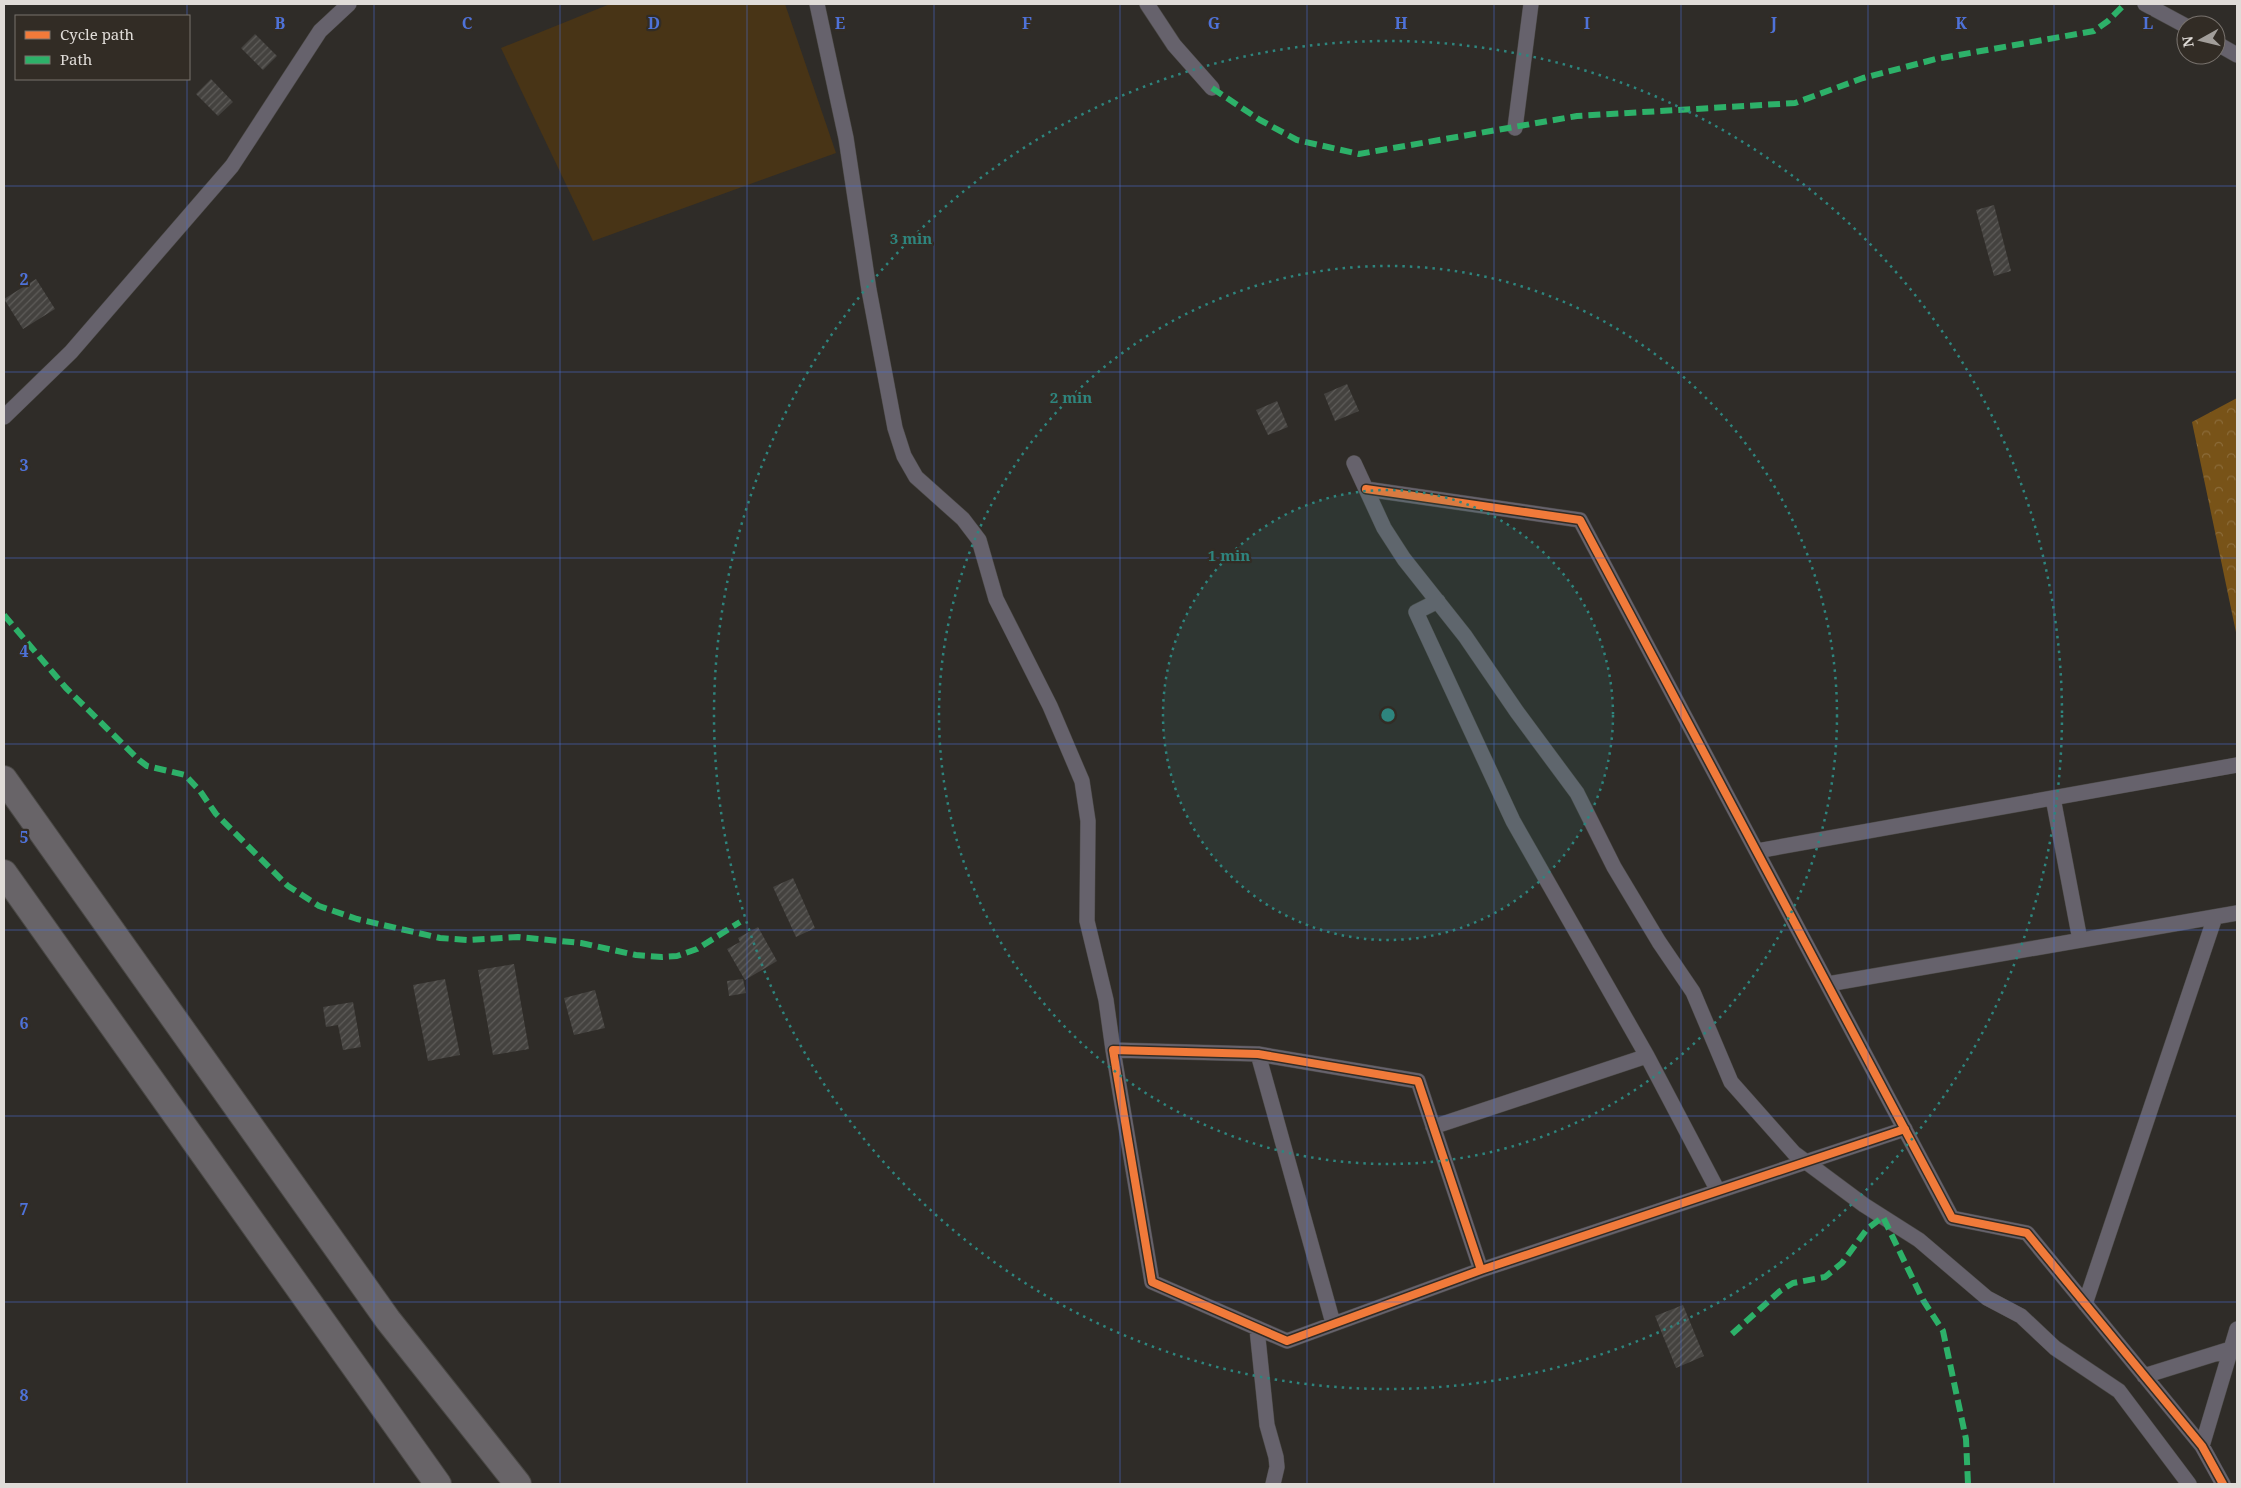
<svg xmlns="http://www.w3.org/2000/svg" width="2241" height="1488" font-family="'Noto Serif',serif">
<style>
.forest{fill:url(#forest-crowns)}
.pitch{fill:#483416}
.building{fill:url(#building-hatch)}
.lines{fill:none;stroke-linecap:round;stroke-linejoin:round}
.minor-casing{stroke:#4a4845;stroke-width:16}
.trunk-casing{stroke:#4a4845;stroke-width:28}
.minor{stroke:#66626c;stroke-width:15}
.trunk{stroke:#686468;stroke-width:26}
.quiet{stroke:#2db169;stroke-width:6;stroke-dasharray:12 6;stroke-linecap:butt}
.cycleway-casing{stroke:#322c25;stroke-width:11}
.cycleway{stroke:#f17a3a;stroke-width:8}
.grid{fill:none;stroke:#4e72d8;stroke-width:1;stroke-opacity:0.55}
.ring{fill:none;stroke:#2e857e;stroke-width:2.5;stroke-dasharray:2.5 5}
.grid-label{font-size:16px;text-anchor:middle;font-weight:bold;fill:#4e72d8;stroke:#322c25;stroke-width:4.5;stroke-linejoin:round;paint-order:stroke}
.centre{fill:#2e857e;stroke:#322c25;stroke-width:2.5}
.ring-label{font-size:15px;text-anchor:middle;font-weight:bold;fill:#2e857e;stroke:#322c25;stroke-width:4.5;stroke-linejoin:round;paint-order:stroke}
</style>
<defs>
<pattern id="forest-crowns" width="20" height="18" patternUnits="userSpaceOnUse" patternTransform="scale(1.25)"><rect width="20" height="18" fill="#785318"/><path d="M2 6a3 3 0 1 1 6 0M12 15a3 3 0 1 1 6 0" fill="none" stroke="#8b6b39"/></pattern>
<pattern id="building-hatch" width="6" height="6" patternUnits="userSpaceOnUse" patternTransform="scale(1.25)"><rect width="6" height="6" fill="#44423f"/><path d="M-1 1l2-2M0 6l6-6M5 7l2-2" fill="none" stroke="#5f5d5a"/></pattern>
</defs>
<rect width="100%" height="100%" fill="#2f2c28"/>
<path class="forest" d="M2237,398v239l-45,-215z"/>
<path class="pitch" d="M610,4h175l51,149 -243,88 -92,-193z"/>
<path class="building" d="M255,34l22,22 -14,14 -22,-22z
M211,79l22,23 -15,14 -22,-22z
M1994,205l17,66 -17,5 -18,-66z
M36,279l19,30 -32,20 -19,-30z
M1347,384l12,27 -24,10 -11,-27z
M1277,401l11,26 -20,8 -12,-25z
M793,878l22,50 -19,9 -23,-50z
M758,927l19,34 -32,19 -18,-31 13,-7 -2,-4z
M514,964l15,85 -36,6 -15,-85z
M445,979l15,76 -32,6 -15,-76z
M743,979l3,14 -17,3 -2,-15z
M595,990l10,38 -31,7 -10,-37z
M353,1002l8,45 -18,3 -5,-25 -12,2 -3,-20z
M1683,1305l21,51 -28,12 -21,-52z"/>
<g class="lines">
<defs>
<path id="minor" d="M817,4l29,134 23,152 26,138 9,28 12,21 47,42 16,21 17,59 54,107 32,75 6,40 -1,100 19,79 7,50
M1147,4l27,41 38,43
M2145,4l41,22
M2216,43l21,12
M1515,128l16,-124
M4,417l67,-65 161,-186 88,-135 29,-27
M1354,463l30,65 20,31 61,77 52,76 60,81 37,74 45,75 34,50 38,90 63,71 70,52 55,35 68,58 34,18 34,32 64,43 70,93
M1366,489l214,31 372,698 75,15 175,213 21,38
M1438,601l-22,11 97,209 134,235 71,135
M2053,798l27,142
M1757,851l480,-86
M1828,984l409,-71
M1258,1054l75,269
M1433,1127l214,-71
M1481,1270l-63,-189 -160,-27 -145,-4 39,232 135,59 194,-71 424,-141
M2085,1304l130,-387
M1257,1329l10,96 9,32 1,10 -4,17
M2144,1376l93,-29
M2202,1446l35,-117"/>
<path id="trunk" d="M4,779l384,541 130,164
M4,873l434,611"/>
</defs>
<use href="#minor" class="minor-casing"/>
<use href="#trunk" class="trunk-casing"/>
<use href="#minor" class="minor"/>
<use href="#trunk" class="trunk"/>
<path class="quiet" d="M1212,88l48,32 37,20 62,14 218,-38 218,-13 68,-25 73,-19 158,-28 14,-10 17,-17
M4,615l62,73 73,72 8,6 38,9 15,16 16,23 72,72 31,20 38,13 83,19 28,2 50,-3 63,6 55,12 26,2 15,-1 20,-7 43,-27
M1732,1334l48,-43 13,-8 32,-6 17,-14 25,-34 16,-12 40,83 20,31 23,108 2,45"/>
<defs>
<path id="cycleway" d="M1366,489l214,31 372,698 75,15 175,213 21,38
M1481,1270l-63,-189 -160,-27 -145,-4 39,232 135,59 194,-71 424,-141"/>
</defs>
<use href="#cycleway" class="cycleway-casing"/>
<use href="#cycleway" class="cycleway"/>
</g>
<path class="grid" d="M187,4v12M374,4v1480M560,4v1480M747,4v1480M934,4v1480M1120,4v1480M1307,4v1480M1494,4v1480M1681,4v1480M1868,4v1480M2054,4v1480M187,79v1405M4,186h2233M4,372h2233M4,558h2233M4,744h2233M4,930h2233M4,1116h2233M4,1302h2233"/>
<circle cx="1388" cy="715" r="225" fill="#2e857e" fill-opacity=".12"/>
<g class="ring">
<circle cx="1388" cy="715" r="225"/>
<circle cx="1388" cy="715" r="449"/>
<circle cx="1388" cy="715" r="674"/>
</g>
<g class="grid-label">
<text x="280" y="29">B</text>
<text x="467" y="29">C</text>
<text x="654" y="29">D</text>
<text x="840" y="29">E</text>
<text x="1027" y="29">F</text>
<text x="1214" y="29">G</text>
<text x="1401" y="29">H</text>
<text x="1587" y="29">I</text>
<text x="1774" y="29">J</text>
<text x="1961" y="29">K</text>
<text x="2148" y="29">L</text>
<text x="24" y="285">2</text>
<text x="24" y="471">3</text>
<text x="24" y="657">4</text>
<text x="24" y="843">5</text>
<text x="24" y="1029">6</text>
<text x="24" y="1215">7</text>
<text x="24" y="1401">8</text>
</g>
<circle cx="1388" cy="715" r="8" class="centre"/>
<g class="ring-label">
<text x="911" y="244">3 min</text>
<text x="1071" y="403">2 min</text>
<text x="1229" y="561">1 min</text>
</g>
<rect width="2241" height="1488" fill="none" stroke="#e0dcd8" stroke-width="10"/>
<rect x="15" y="15" width="175" height="65" fill="#322c25" stroke="#78726d"/>
<rect x="25" y="31" width="25" height="8" fill="#f17a3a" stroke="#78726d"/>
<text x="60" y="40" font-size="15" fill="#e0dcd8">Cycle path</text>
<rect x="25" y="56" width="25" height="8" fill="#2db169" stroke="#78726d"/>
<text x="60" y="65" font-size="15" fill="#e0dcd8">Path</text>
<g transform="translate(2201 40) rotate(262)"><circle r="24" fill="#322c25" stroke="#78726d"/>
<path d="M0-4L9 19L0 12L-9 19Z" fill="#a29e9a"/>
<text y="-8" font-size="14" font-weight="bold" text-anchor="middle" fill="#e0dcd8">N</text>
</g>
</svg>
